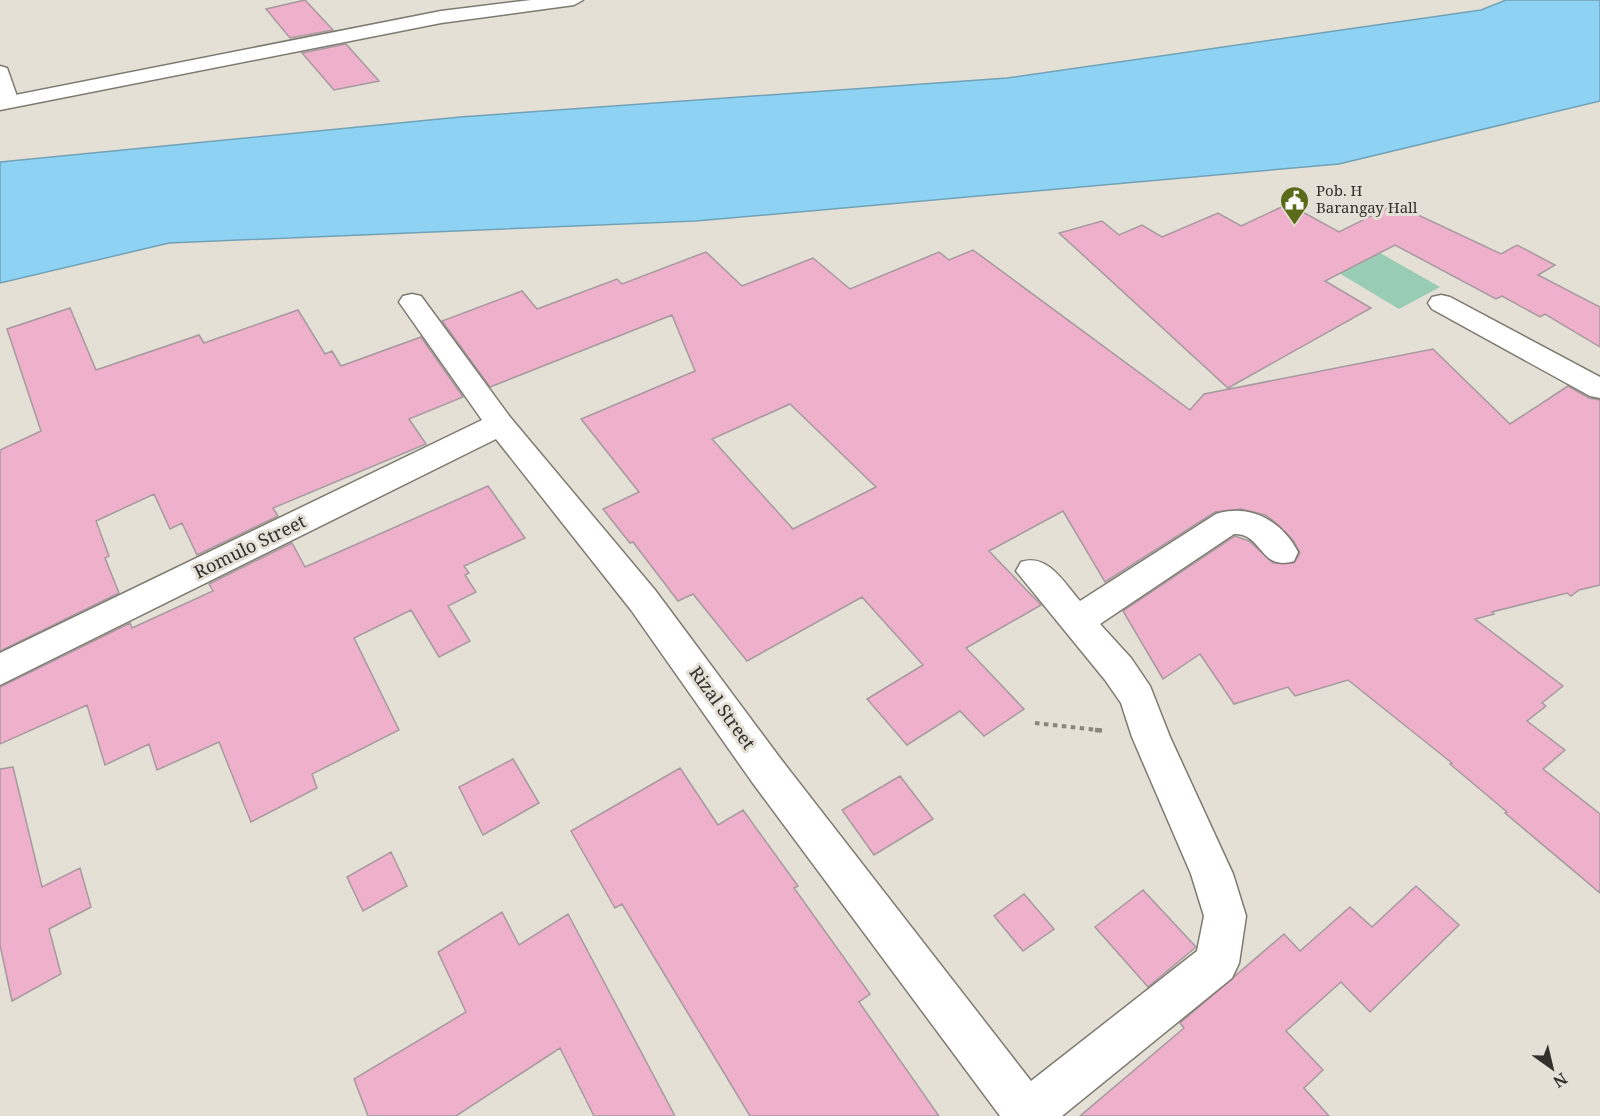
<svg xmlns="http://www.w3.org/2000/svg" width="1600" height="1116" font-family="'Noto Serif',serif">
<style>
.green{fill:#98ccb4}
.water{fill:#8ed3f3;stroke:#72a2b7;stroke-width:1.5}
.building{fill:#efb0cc;stroke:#a69a9f;stroke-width:1.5;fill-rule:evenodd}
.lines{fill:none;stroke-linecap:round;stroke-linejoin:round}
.street-casing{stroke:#7e7a70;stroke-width:3}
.secondary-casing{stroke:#7e7a70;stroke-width:3}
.path-far1{stroke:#89867e;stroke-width:4;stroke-dasharray:4.5 4.5;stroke-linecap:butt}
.path{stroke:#89867e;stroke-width:4.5;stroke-dasharray:6 6;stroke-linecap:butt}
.street{fill:#fff;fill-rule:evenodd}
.secondary{fill:#fff;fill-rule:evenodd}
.labels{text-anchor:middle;stroke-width:6;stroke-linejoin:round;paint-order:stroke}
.far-poi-label{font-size:15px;fill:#32302c;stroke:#e4e0d5;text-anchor:start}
.street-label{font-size:18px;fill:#32302c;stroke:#e4e0d5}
</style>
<rect width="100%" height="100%" fill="#e4e0d5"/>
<path class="green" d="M1350,236l90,51 -41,22 -90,-54z"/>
<path class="water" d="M1506,0h94v101l-261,63 -643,57 -527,22 -169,40v-121l460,-45 547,-39 474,-68z"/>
<path class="building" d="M305,0l28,30 -43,8 -24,-29z
M346,44l33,37 -45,9 -32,-37z
M1288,204l51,28 56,-28 106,50 16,-9 38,20 -17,10 62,32v40l-55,-33 -5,3 -38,-21 -6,3 -101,-54 -70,36 46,27 -143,80 -169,-155 43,-12 17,14 23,-10 20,12 56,-24 23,13z
M973,250l217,160 14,-16 229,-45 77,75 58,-38 21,12 11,2v185l-21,5 -8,6 -4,-3 -75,19 2,2 -19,5 88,67 -21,17 4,3 -19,15 38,29 -22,19 57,45v79l-95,-80 2,-1 -57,-48 2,-1 -104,-83 -53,16 -7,-9 -54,17 -34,-50 -37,25 -40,-68 112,-75 14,5 24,22h21l6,-10 -7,-13 -18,-18 -10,-7 -24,-6 -26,3 -110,70 -42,-71 -74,40 52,54 -75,43 58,61 -40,27 -24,-25 -53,34 -40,-46 56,-34 -61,-68 -115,64 -54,-67 -15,7 -45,-59 -3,1 -27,-34 36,-17 -58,-73 114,-48 -23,-56 -182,72 -48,-66 80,-30 15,18 80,-30 5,5 84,-32 36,34 71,-28 37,31 89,-37 10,8zM790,404l86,83 -83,42 -81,-90z
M70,308l26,62 103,-35 5,8 94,-33 27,44 7,-3 9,15 80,-29 42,60 -54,22 17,25 -153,64 5,8 -81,39 -15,-32 -12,6 -16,-35 -58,27 13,35 -4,2 14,35 -119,58v-201l41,-19 -34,-102z
M488,486l37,52 -61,28 5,7 -4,2 11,17 -28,14 22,35 -31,16 -28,-47 -57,28 45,92 -87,44 5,14 -66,34 -32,-80 -62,28 -8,-26 -44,21 -18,-60 -87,39v-57l130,-64 2,5 81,-37 -4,-7 83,-41 13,24z
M513,759l26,44 -56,32 -24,-48z
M13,767l29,120 38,-19 11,39 -42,22 12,45 -49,27 -12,-56v-176z
M680,768l38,57 25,-15 55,76 -4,2 76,106 -11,8 80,114h-189l-128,-212 -7,4 -44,-77z
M900,776l33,43 -59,36 -32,-45z
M391,852l16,34 -44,25 -16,-34z
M1416,886l43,39 -89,87 -29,-30 -55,49 37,39 -19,18 25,28h-249l104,-88 -4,-5 104,-89 16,17 50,-44 22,20z
M1143,890l53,57 -48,40 -53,-60z
M1024,894l30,35 -31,22 -29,-35z
M502,912l17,33 49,-31 107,202h-81l-34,-68 -104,68h-88l-14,-37 112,-67 -28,-60z"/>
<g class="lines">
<defs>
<path id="street" d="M0,66l7,2 12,34 -4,4 -7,2 -8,-2z
M412,294l9,2 89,121 145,173 125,168 251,323 166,-130 7,-35 -13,-42 -59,-137 -11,-34 -16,-23 -89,-109 5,-9c27,-9 43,21 59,39l136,-87c34,-11 66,7 82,38l-4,9c-34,11 -31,-28 -60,-27l-134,90 31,34 19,28 20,51 63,137 13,42 -7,47 -7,15 -170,138h-62l-248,-334 -121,-172 -135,-171 -496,246v-32l482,-233 -83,-118 4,-6z
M1441,295l9,2 150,80v21l-10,-2 -158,-87 -4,-6 4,-6z"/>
<path id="secondary" d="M531,0h52l-9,5 -133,18 -441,87v-12l441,-87z"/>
</defs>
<use href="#street" class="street-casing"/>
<use href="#secondary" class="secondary-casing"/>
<path class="path-far1" d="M1035,723l71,8"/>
<path class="path" d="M1095,730l11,1"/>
<use href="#street" class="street"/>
<use href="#secondary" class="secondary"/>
</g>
<defs>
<symbol id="civic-pin" viewBox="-11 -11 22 30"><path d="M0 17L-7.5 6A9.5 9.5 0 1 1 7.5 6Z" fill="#5a6c19" stroke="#e4e0d5"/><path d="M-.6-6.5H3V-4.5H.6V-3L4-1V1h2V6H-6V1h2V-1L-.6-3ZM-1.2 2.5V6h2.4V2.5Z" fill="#fff"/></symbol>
</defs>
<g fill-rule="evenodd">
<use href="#civic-pin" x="1278" y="184" width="33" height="45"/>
</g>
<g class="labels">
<g class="far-poi-label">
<text x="1316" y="196">Pob. H<tspan x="1316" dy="17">Barangay Hall</tspan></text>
</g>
<g class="street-label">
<text transform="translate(250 547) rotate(-26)" y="6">Romulo Street</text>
<text transform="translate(722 708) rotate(54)" y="6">Rizal Street</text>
</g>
</g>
<g transform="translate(1552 1068) rotate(146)" stroke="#e4e0d5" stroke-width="4.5" paint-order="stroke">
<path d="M0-4.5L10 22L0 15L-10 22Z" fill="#32302c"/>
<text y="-9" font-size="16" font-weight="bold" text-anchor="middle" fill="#32302c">N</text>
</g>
</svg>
